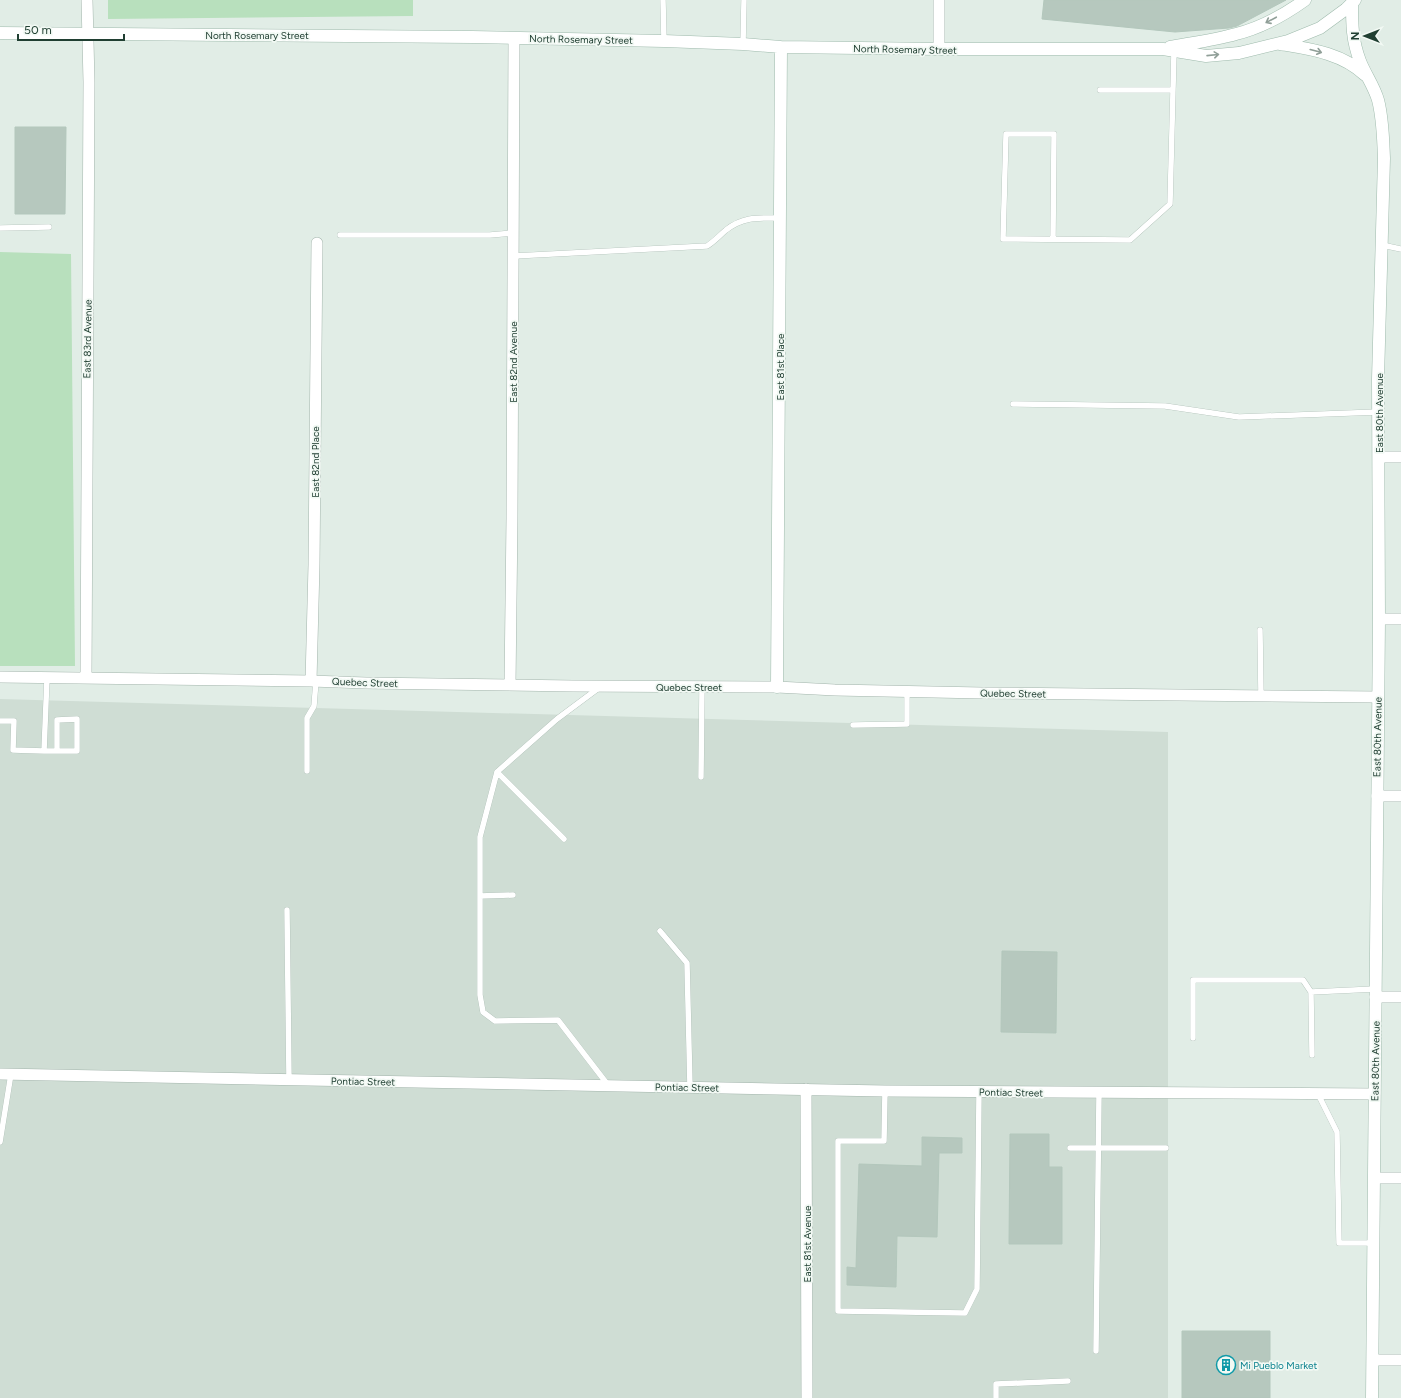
<svg xmlns="http://www.w3.org/2000/svg" width="1401" height="1398" font-family="Figtree,sans-serif">
<style>
.built{fill:#cfddd4}
.green{fill:#b8e0bd}
.building{fill:#b6c8be;stroke:#b3c7bc}
.lines{fill:none;stroke-linecap:round;stroke-linejoin:round}
.lane-casing{stroke:#a3b5ac;stroke-width:6}
.street-casing{stroke:#a3b5ac;stroke-width:12}
.secondary-casing{stroke:#9ebaac;stroke-width:13}
.lane{stroke:#fff;stroke-width:5.5}
.street{stroke:#fff;stroke-width:11}
.secondary{stroke:#fff;stroke-width:12}
.oneway{stroke:#909f98}
.labels{text-anchor:middle;stroke-width:3.5;stroke-linejoin:round;paint-order:stroke}
.street-label{font-size:10px;fill:#203f32;stroke:#f2f9f4}
.culture-label{font-size:10px;fill:#0d838f;stroke:#f2f9f4;text-anchor:start}
</style>
<rect width="100%" height="100%" fill="#e1ede6"/>
<path class="built" d="M0,699l1168,33v666h-1168z"/>
<path class="green" d="M108,0h305v16l-305,3z
M0,252l71,2 4,412h-75z"/>
<path class="building" d="M1044,0h242l-49,26 -8,2 -54,4 -133,-13z
M15,127h51l-1,87h-50z
M1002,951l55,1 -1,81 -55,-1z
M1010,1134h39v33h13v77h-53z
M922,1137l40,1v15h-23l-2,84 -40,-1 -1,51 -49,-2v-18l9,1 3,-104 63,2z
M1182,1331h88v67h-88z"/>
<g class="lines">
<defs>
<path id="lane" d="M663,0l1,41
M743,44l1,-44
M1100,90h73l1,-39
M0,228l49,-1
M340,235h150l24,-2
M1053,239l1,-105h-48l-3,105 127,1 40,-36 3,-114
M1382,245l19,4
M514,256l193,-10c8,-5 13,-11 19,-16 18,-14 33,-12 54,-12
M1013,404l152,2 74,11 139,-5
M1260,630l1,66
M600,687l-43,32 -60,53 -17,65v158l3,17 12,9 63,-1 50,65
M0,721h14l-1,29 31,1 3,-73
M853,725l54,-1v-33
M44,751h33v-32l-20,1v31
M307,771v-53l7,-12 2,-25
M497,772l67,67
M701,777l1,-90
M480,896l33,-1
M287,910l2,169
M660,931l27,32 3,124
M1193,1038v-58h110l8,12
M1312,1055l-1,-63 64,-3
M885,1091l-1,50h-46v170l127,2 12,-24 2,-197
M1318,1094l19,38 2,111h34
M0,1142l11,-68
M1070,1148h96
M1096,1351l3,-258
M996,1398v-14l72,-3"/>
<path id="street" d="M939,49v-49
M1379,457h22
M1379,619h22
M0,677l311,4 55,2 207,3 204,1 58,3 147,3 396,4
M86,678l3,-596 -2,-82
M311,681l3,-116 3,-322
M510,685l2,-167 2,-480
M1377,796h24
M1375,997h26
M0,1074l885,17 489,3
M806,1089l1,309
M1374,1178h27
M1373,1360h28"/>
<path id="secondary" d="M1352,3c0,21 0,37 8,58 5,13 14,25 18,39 5,19 5,38 6,58l-6,221 1,240 -7,779
M0,33l472,4 192,4 79,3 38,3 158,2h224l43,7 33,-3 49,-12 32,-13 26,-19 9,-9
M1280,44c30,5 62,9 85,31
M1170,47c22,-4 45,-7 66,-13 25,-6 48,-19 69,-34
M777,687l4,-640"/>
</defs>
<use href="#lane" class="lane-casing"/>
<use href="#street" class="street-casing"/>
<use href="#secondary" class="secondary-casing"/>
<use href="#lane" class="lane"/>
<use href="#street" class="street"/>
<use href="#secondary" class="secondary"/>
</g>
<defs><path id="oneway-shaft" d="M-6 0H5M1.5-3L5.5 0L1.5 3" fill="none" stroke-width="1.6" stroke-linecap="round" stroke-linejoin="round"/></defs>
<g class="oneway">
<use href="#oneway-shaft" transform="translate(1271 20) rotate(152)"/>
<use href="#oneway-shaft" transform="translate(1316 51) rotate(15)"/>
<use href="#oneway-shaft" transform="translate(1213 55) rotate(-6)"/>
</g>
<defs>
<symbol id="building-ring" viewBox="-11 -11 22 22"><circle r="9.5" fill="#f2f9f4" stroke="#0f9aa8" stroke-width="1.5"/><path d="M-4-6H4V6H1V3H-1V6H-4ZM-2.5-4.3h1.7v1.8h-1.7ZM.8-4.3h1.7v1.8H.8ZM-2.5-1h1.7V.8h-1.7ZM.8-1h1.7V.8H.8Z" fill="#0f9aa8"/></symbol>
</defs>
<g fill-rule="evenodd">
<use href="#building-ring" x="1215" y="1354" width="22" height="22"/>
</g>
<g class="labels">
<g class="street-label">
<text x="257" y="39">North Rosemary Street</text>
<text transform="translate(581 39) rotate(1)" y="4">North Rosemary Street</text>
<text transform="translate(905 49) rotate(1)" y="4">North Rosemary Street</text>
<text transform="translate(87 339) rotate(-89)" y="4">East 83rd Avenue</text>
<text transform="translate(513 362) rotate(-90)" y="4">East 82nd Avenue</text>
<text transform="translate(780 367) rotate(-90)" y="4">East 81st Place</text>
<text transform="translate(1379 413) rotate(-90)" y="4">East 80th Avenue</text>
<text transform="translate(315 462) rotate(-90)" y="4">East 82nd Place</text>
<text transform="translate(365 682) rotate(2)" y="4">Quebec Street</text>
<text x="689" y="691">Quebec Street</text>
<text transform="translate(1013 693) rotate(1)" y="4">Quebec Street</text>
<text transform="translate(1377 737) rotate(-89)" y="4">East 80th Avenue</text>
<text transform="translate(1375 1061) rotate(-89)" y="4">East 80th Avenue</text>
<text transform="translate(363 1081) rotate(1)" y="4">Pontiac Street</text>
<text transform="translate(687 1087) rotate(1)" y="4">Pontiac Street</text>
<text transform="translate(1011 1092) rotate(1)" y="4">Pontiac Street</text>
<text transform="translate(807 1244) rotate(-90)" y="4">East 81st Avenue</text>
</g>
<g class="culture-label">
<text x="1240" y="1369">Mi Pueblo Market</text>
</g>
</g>
<g transform="translate(1365 36) rotate(270)" stroke="#f2f9f4" stroke-width="3" paint-order="stroke">
<path d="M0-3L7 15L0 10L-7 15Z" fill="#203f32"/>
<text y="-6" font-size="11" font-weight="bold" text-anchor="middle" fill="#203f32">N</text>
</g>
<path d="M18 34v6h106v-6" fill="none" stroke="#203f32" stroke-width="2"/>
<text x="24" y="34" font-size="12" fill="#203f32" stroke="#f2f9f4" stroke-width="3" paint-order="stroke">50 m</text>
</svg>
